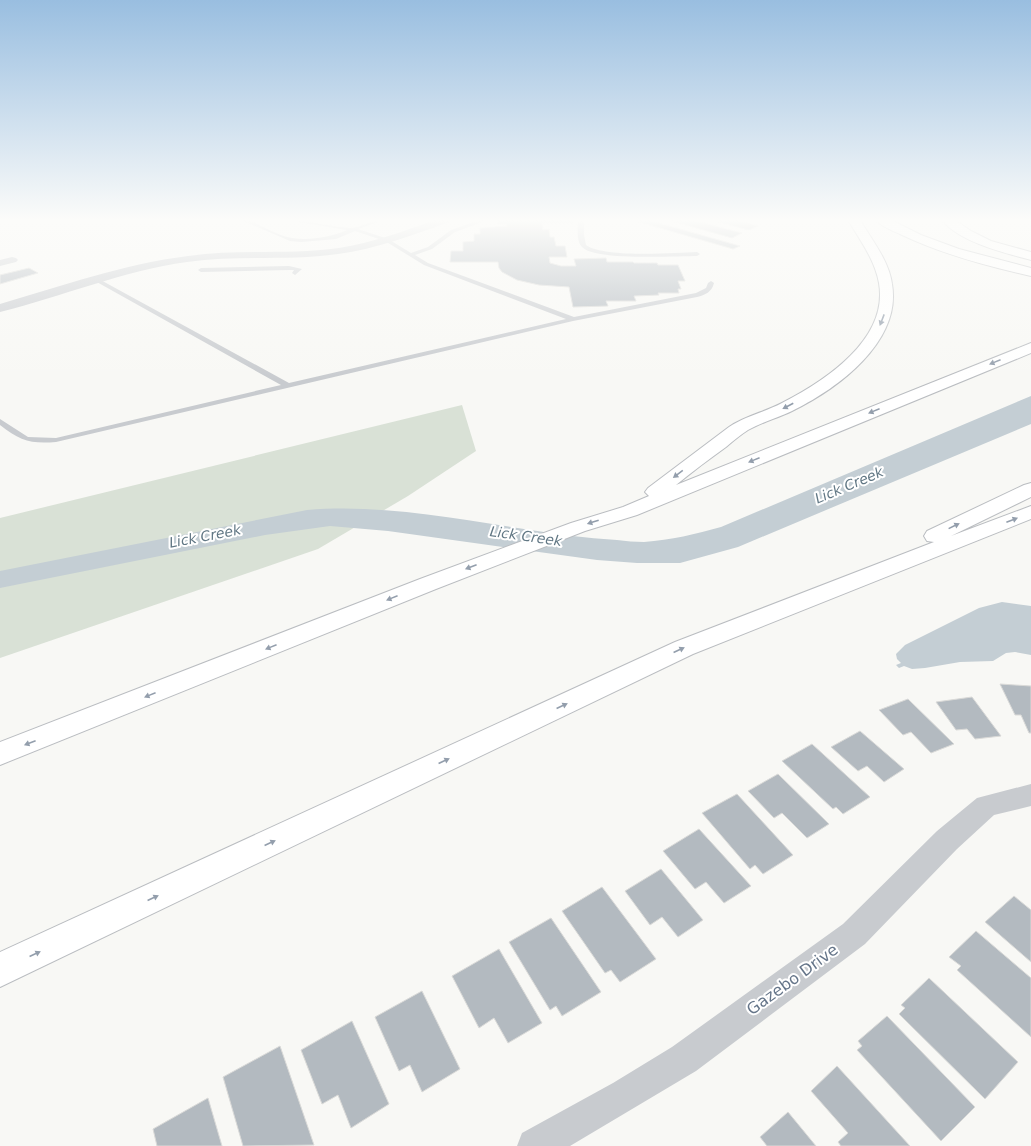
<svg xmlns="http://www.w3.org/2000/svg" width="1031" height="1146" font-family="'DejaVu Sans',sans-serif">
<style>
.green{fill:#d9e1d6}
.water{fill:#c4ced4}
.building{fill:#b3bac0;stroke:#dadad8}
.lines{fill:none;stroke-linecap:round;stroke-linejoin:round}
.highway-casing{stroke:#babdc1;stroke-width:2}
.lane{fill:#c8cbcf;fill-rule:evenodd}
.street{fill:#c8cbcf;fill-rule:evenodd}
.highway{fill:#fff;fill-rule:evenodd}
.oneway{fill:#939eac}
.labels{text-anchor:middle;stroke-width:4;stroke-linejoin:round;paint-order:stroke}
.water-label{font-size:14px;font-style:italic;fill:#617784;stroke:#fff}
.near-street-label{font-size:16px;fill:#657589;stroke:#fff}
</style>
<rect width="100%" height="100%" fill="#f8f8f5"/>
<path class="green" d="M462,405l14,46 -68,45 -90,53 -318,109v-140z"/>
<path class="water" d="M1031,396v28l-293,123 -58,16h-43l-40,-3 -209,-29 -58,-5 -65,9 -265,53v-17l307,-61c74,-6 145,8 217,19 31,5 62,9 93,11 9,1 18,2 27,2 27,-2 52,-8 77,-15z
M1002,602l29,4v49l-16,-3 -9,1 -13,8 -33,1 -35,6 -13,1 -8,-3 -5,2 -3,-3 5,-2 -4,-4 -1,-5 9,-9 74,-37z"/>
<path class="building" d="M498,220h74l1,3h-31l1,7 6,-1 1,8h4l2,9h9l2,11h-18l1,6 11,3h15l-2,-7 32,-1 1,4h26l1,1h23l1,2h20l7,16h-7l3,8h-3l1,4h-21l1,2 -25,1 2,5h-30l2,5 -35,1 -4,-20 -30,-2 -22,-5 -15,-8 -3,-4 -1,-6h-48l1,-11h12v-9l11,-1v-7h6v-6l27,-2 -1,-2h-8z
M632,220h16l92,26 -7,3z
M668,220h24l50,13 -10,5z
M711,220h25l22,6 -9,4z
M29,268l9,5 -38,11v-9z
M1000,684l31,2v47h-2l-8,-18h-6z
M972,697l29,39 -26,3 -8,-10 -11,1 -20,-28z
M908,699l46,45 -23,9 -20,-21 -8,3 -24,-25z
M860,731l44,38 -20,13 -17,-16 -9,5 -27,-24z
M812,744l58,53 -27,17 -7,-7 -3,2 -51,-48z
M778,774l51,50 -22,14 -25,-25 -8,5 -26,-27z
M737,794l56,61 -30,19 -8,-9 -5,4 -48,-56z
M699,829l52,57 -27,17 -18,-21 -11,7 -32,-38z
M661,869l42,51 -25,17 -16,-20 -12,8 -25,-34z
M602,887l54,72 -36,23 -9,-12 -6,3 -43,-62z
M1014,896l17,14v52l-46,-40z
M551,918l50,74 -39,24 -6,-10 -6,4 -41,-68z
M976,931l55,47v59l-74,-67 4,-4 -12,-9z
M499,949l43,74 -34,20 -14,-25 -15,10 -27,-52z
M929,978l89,84 -33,37 -86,-85 6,-6 -4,-3z
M422,991l38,78 -38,23 -12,-27 -11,6 -24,-54z
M887,1016l88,91 -34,34 -84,-91 5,-4 -4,-5z
M352,1021l37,83 -38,24 -13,-33 -16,9 -21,-54z
M280,1046l34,99 -71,1 -20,-69z
M837,1066l73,80h-69l-3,-4 10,-9 -37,-42z
M208,1098l14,48h-65l-4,-17z
M788,1112l28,34h-49l-7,-9z"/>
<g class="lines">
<defs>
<path id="highway" d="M848,220h12c12,20 29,41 32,64 10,58 -55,105 -100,127 -14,7 -30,11 -44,19 -8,5 -15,11 -22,17 -17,12 -34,25 -50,38l355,-142v10l-394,162 -52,16 -149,58 -436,176v-23l420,-163 151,-56 52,-16 26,-11 -4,-4 3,-4 81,-61c16,-11 36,-15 53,-24 43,-22 107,-64 97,-120 -4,-23 -19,-43 -31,-63z
M876,220h15l30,15 38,14 72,19v8c-45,-10 -89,-22 -131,-42 -7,-3 -19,-8 -24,-14z
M942,220h13l16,11 20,10 40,11v8c-26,-7 -72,-18 -89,-40z
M1031,483v14l-80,39 80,-30v13l-338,135 -693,333v-35l675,-310 259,-100 -7,-1 -3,-5 3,-5 97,-46z"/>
</defs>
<use href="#highway" class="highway-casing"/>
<path class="lane" d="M241,220h8c13,6 28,15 43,18 17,3 39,-1 55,-8l-60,-10c22,0 42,7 63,8 10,0 22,-8 34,-8l-26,9 30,10 23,14 17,-6 23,-17 29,-10h8l-33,12 -23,17 -17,6 13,8 146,54 122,-24 10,-5 2,-5 3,-2 3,2c-2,9 -9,12 -17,14l-124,24 -517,121c-25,2 -36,-1 -56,-17v-6l28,18 28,1 225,-53 -186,-104v-2l2,-1 192,105 277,-64 -142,-54 -39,-24 -30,-10 -19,8 -35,3 -11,-1z
M578,220h6v15l2,10c18,13 87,8 111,7l3,2 -3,2c-20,0 -103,5 -115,-9 -6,-6 -4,-19 -4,-27z
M289,266l13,3 -7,6 -3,-2 2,-3h-5l-88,2 -3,-2 3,-2z"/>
<path class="street" d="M435,220h15l-1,2c-36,13 -73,27 -111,32 -50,7 -101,1 -151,8 -64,9 -124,34 -187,50v-8c62,-18 124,-40 188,-48 50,-7 101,-1 151,-8 33,-5 65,-17 96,-28z
M12,257l4,1 2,2 -2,2 -16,4v-6z
M1031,784v22l-37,9 -37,34 -92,95 -169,127 -126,75h-53l5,-13 91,-50 59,-36 171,-123 94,-93 40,-33z"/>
<use href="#highway" class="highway"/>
</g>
<defs><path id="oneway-solid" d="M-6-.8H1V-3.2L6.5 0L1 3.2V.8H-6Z"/></defs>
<g class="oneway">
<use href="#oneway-solid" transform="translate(882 320) rotate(111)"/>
<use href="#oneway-solid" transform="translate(995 362) rotate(158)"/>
<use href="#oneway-solid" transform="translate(788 406) rotate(152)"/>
<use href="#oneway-solid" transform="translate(874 411) rotate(158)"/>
<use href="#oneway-solid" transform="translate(754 460) rotate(158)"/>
<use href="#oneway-solid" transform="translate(678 474) rotate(143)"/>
<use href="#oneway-solid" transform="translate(1012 520) rotate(-21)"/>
<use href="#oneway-solid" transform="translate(593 522) rotate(162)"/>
<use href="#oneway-solid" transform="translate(954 526) rotate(-26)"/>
<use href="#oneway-solid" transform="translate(471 567) rotate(159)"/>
<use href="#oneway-solid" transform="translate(392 598) rotate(158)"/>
<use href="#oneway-solid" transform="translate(271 647) rotate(158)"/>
<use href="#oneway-solid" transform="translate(679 650) rotate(-25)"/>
<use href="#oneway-solid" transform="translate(150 695) rotate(158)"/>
<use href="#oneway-solid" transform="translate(562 706) rotate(-25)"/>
<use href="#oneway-solid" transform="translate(30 743) rotate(159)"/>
<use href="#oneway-solid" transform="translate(444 761) rotate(-25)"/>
<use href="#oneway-solid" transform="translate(270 843) rotate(-25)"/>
<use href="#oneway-solid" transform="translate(153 898) rotate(-25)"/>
<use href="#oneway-solid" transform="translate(35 954) rotate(-25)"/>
</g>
<linearGradient id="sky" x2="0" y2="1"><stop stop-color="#99bee0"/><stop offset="0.58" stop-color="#fcfcfa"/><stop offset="1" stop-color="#fcfcfa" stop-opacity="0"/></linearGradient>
<rect width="1031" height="380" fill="url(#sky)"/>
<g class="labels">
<g class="water-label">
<text transform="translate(849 485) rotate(-23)" y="5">Lick Creek</text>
<text transform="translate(205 536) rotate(-11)" y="5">Lick Creek</text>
<text transform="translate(526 536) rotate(8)" y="5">Lick Creek</text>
</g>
<g class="near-street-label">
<text transform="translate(792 979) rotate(-36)" y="6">Gazebo Drive</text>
</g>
</g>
</svg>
